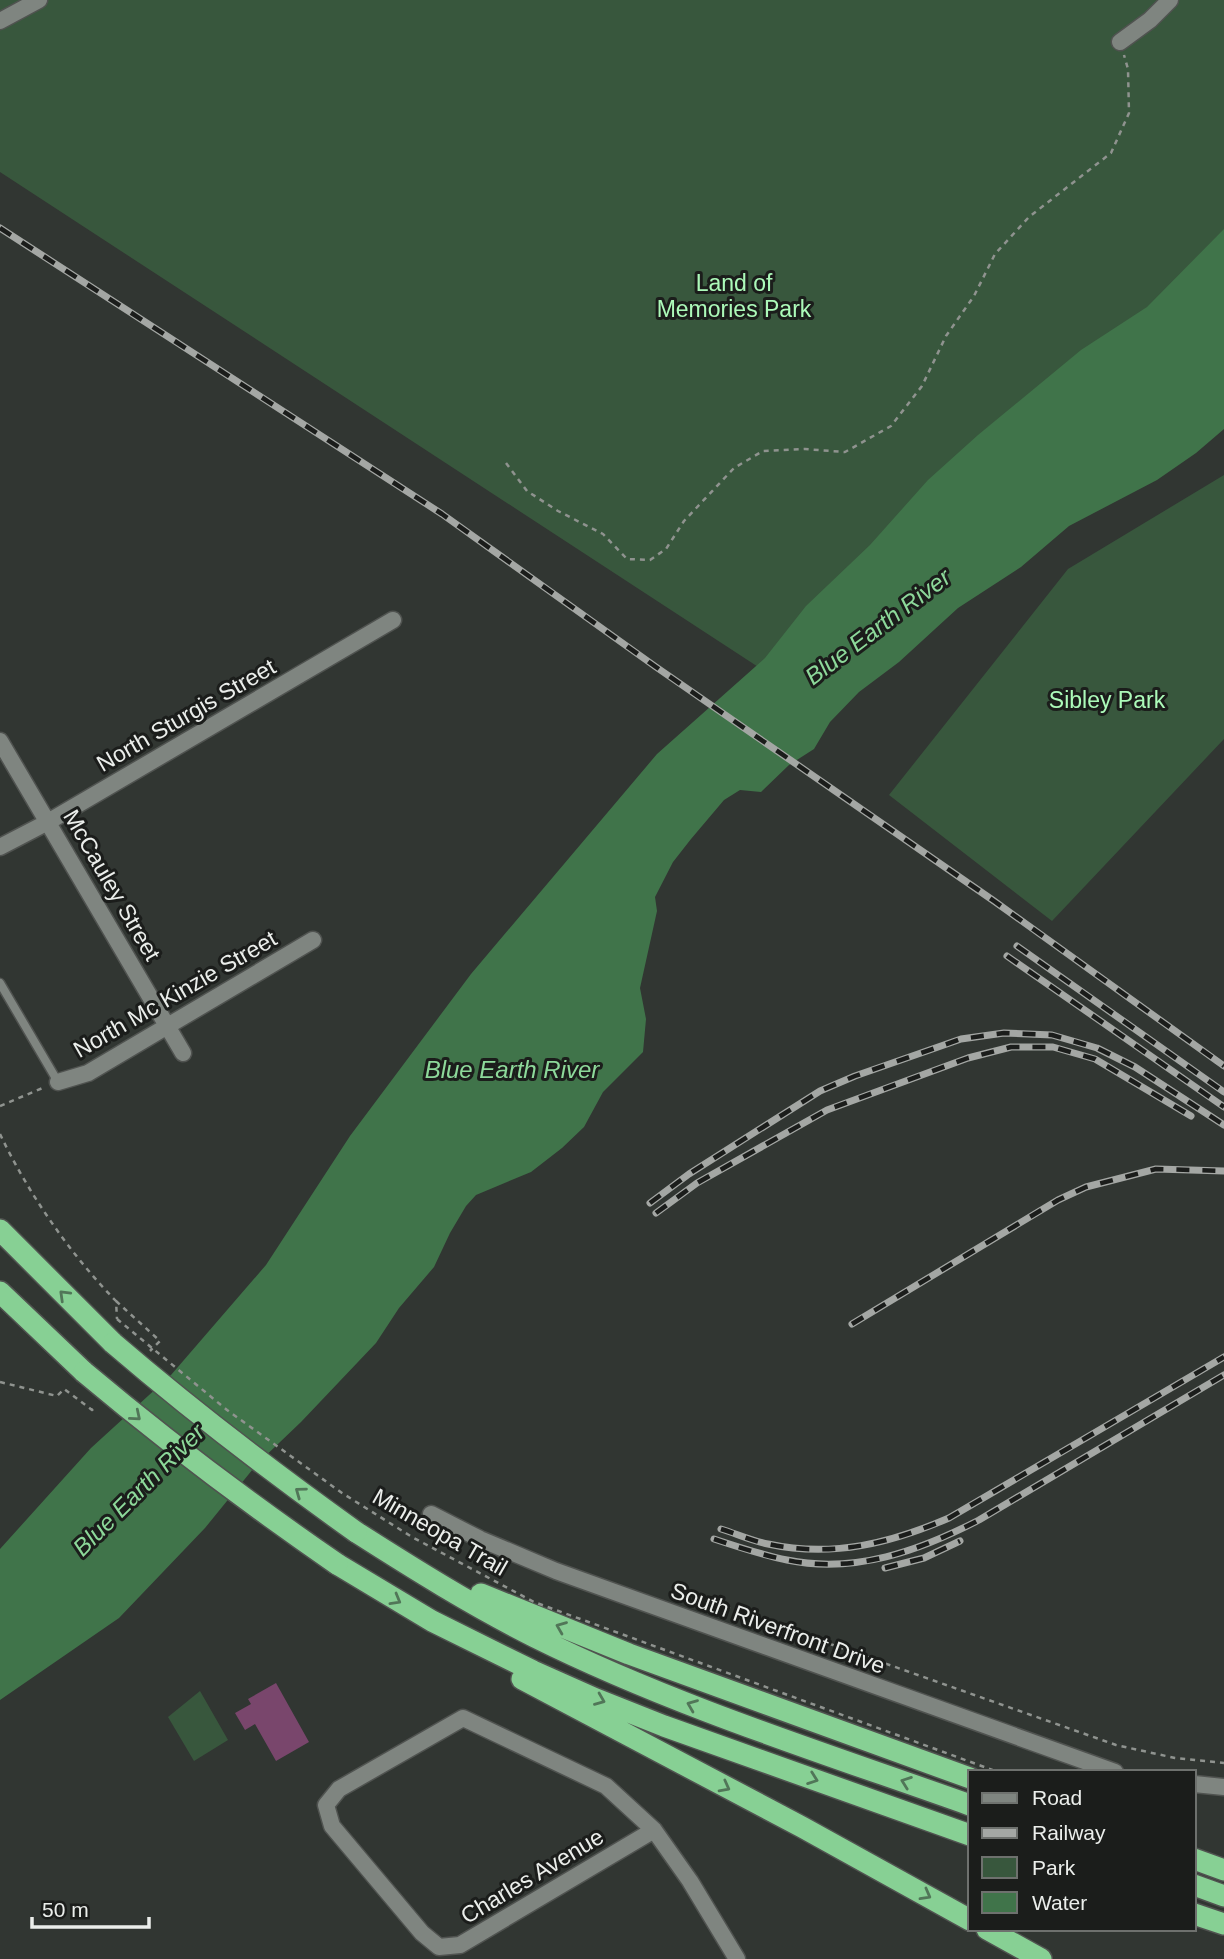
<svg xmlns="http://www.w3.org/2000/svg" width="1224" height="1959" font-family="Helvetica,sans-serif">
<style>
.green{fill:#38573d}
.water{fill:#40744a}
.building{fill:#79466c}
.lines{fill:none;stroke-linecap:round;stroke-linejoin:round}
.lane-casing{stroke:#505350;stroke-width:11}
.street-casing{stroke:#505350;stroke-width:19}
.highway-casing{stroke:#505350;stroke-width:24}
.path{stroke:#8f938f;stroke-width:2.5;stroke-dasharray:5 5;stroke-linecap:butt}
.lane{stroke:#7f8580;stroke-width:8}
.street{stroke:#7f8580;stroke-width:16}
.highway{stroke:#87d094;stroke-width:21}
.rail-casing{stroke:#a4a7a4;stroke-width:7}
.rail{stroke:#1b1d1b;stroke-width:4.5;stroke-dasharray:13;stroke-linecap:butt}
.highway-bridge-casing{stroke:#505350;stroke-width:24;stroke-linecap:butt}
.path-bridge{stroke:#8f938f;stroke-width:2.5;stroke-dasharray:5 5;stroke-linecap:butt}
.highway-bridge{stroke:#87d094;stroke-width:21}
.oneway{stroke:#517658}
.labels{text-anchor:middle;stroke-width:6;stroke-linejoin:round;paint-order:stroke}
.park-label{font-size:23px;fill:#acfab9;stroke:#1b1d1b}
.street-label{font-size:23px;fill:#ebeeeb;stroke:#1b1d1b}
.water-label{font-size:24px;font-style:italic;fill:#8dd99a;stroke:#1b1d1b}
</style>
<rect width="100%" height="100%" fill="#313632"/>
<path class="green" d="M0,0h1224v233l-455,441 -769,-502z
M1224,475v264l-172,182 -163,-126 179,-226z
M200,1691l28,49 -34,21 -26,-44z"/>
<path class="water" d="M1224,229v200l-28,24 -39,27 -88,46 -48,41 -63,41 -59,54 -40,30 -29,30 -16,27 -25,16 -28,27 -21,-2 -16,10 -33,39 -18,23 -18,35 2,14 -17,77 6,31 -3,33 -40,40 -19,35 -22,21 -31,24 -55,23 -10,11 -16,27 -16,34 -35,41 -23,35 -75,79 -44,42 -52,64 -86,90 -119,82v-151l91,-101 80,-73 95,-110 84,-129 121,-162 186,-220 108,-96 41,-52 64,-61 58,-65 50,-45 103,-85 66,-43z"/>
<path class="building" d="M276,1683l33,59 -33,19 -21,-37 -10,6 -10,-17 16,-9 -3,-5z"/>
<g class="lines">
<defs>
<path id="lane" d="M0,983l58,99"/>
<path id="street" d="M0,21l39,-21
M1120,42l30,-22 20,-20
M0,741l183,312
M0,847l48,-25 345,-202
M58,1082l30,-9 225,-133
M431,1514l49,25 76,32 559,201
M1194,1784l30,3
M654,1830l-194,115 -21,2 -17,-14 -90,-107 -6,-21 13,-16 124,-71 143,68 48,44 36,51 47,78"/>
<path id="highway" d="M0,1230l113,113
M0,1292l84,80
M356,1532c58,37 117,74 179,105 139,69 289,116 435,168
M337,1564l95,57 101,50 63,28 68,27 306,109
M481,1594l148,60 341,124
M522,1679l280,148 168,93
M1194,1859l30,11
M1194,1885l30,11
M1194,1914l30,10
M987,1929l54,30"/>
</defs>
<use href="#lane" class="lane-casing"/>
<use href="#street" class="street-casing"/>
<use href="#highway" class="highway-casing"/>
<path class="path" d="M506,463l21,28 31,20 45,23 24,25 23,1 16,-11 18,-28 50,-53 29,-17 42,-2 40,3 46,-26 31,-40 24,-50 28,-40 21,-42 34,-37 82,-64 18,-40 -1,-44 -4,-14
M0,1106l45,-19
M0,1134c28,59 70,120 116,167l1,18
M116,1301l44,40 -10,10
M0,1382l57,14 7,-7 28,21 4,-4
M697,1597l419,148 59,13 49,5"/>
<use href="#lane" class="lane"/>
<use href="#street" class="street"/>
<use href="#highway" class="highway"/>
<defs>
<path id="rail" d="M0,228l442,286 214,153 338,234 230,165
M1017,946l207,146
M1007,956l217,151
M650,1203l39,-29 131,-83 35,-15 106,-37 43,-6 48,2 45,13 38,19 89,58
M656,1213l41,-30 130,-73 141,-52 43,-11h42l42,12 96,57
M852,1324l206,-124 28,-13 70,-18 68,2
M721,1529c16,5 31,12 47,15 65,14 123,-1 181,-26l275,-161
M714,1539c24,8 48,16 73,21 68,14 132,-9 192,-40l245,-145
M885,1568l39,-10 36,-17"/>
</defs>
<use href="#rail" class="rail-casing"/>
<use href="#rail" class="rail"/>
<defs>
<path id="highway-bridge" d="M113,1343c78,67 159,129 243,189
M84,1372c82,69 166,132 253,192"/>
</defs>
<use href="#highway-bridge" class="highway-bridge-casing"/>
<path class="path-bridge" d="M117,1319l110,91 115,83 70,44 122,65 464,170"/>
<use href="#highway-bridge" class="highway-bridge"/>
</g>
<defs><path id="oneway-chevron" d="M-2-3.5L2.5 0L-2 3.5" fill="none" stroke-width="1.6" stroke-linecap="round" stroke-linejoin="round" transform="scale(1.75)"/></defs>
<g class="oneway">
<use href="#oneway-chevron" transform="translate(64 1295) rotate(-136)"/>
<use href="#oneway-chevron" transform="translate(136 1416) rotate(40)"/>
<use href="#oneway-chevron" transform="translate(300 1492) rotate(-144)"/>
<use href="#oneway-chevron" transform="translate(396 1600) rotate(30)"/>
<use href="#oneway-chevron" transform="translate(561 1627) rotate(-158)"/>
<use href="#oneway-chevron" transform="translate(600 1700) rotate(22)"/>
<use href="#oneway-chevron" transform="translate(692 1705) rotate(-158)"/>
<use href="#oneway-chevron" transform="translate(813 1779) rotate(20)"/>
<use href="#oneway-chevron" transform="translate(906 1782) rotate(-160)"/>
<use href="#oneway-chevron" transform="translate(725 1787) rotate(28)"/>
<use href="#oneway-chevron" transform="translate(926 1895) rotate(29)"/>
</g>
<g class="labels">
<g class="park-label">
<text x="734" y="291">Land of<tspan x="734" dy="26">Memories Park</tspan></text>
<text x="1107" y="708">Sibley Park</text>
</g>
<g class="street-label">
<text transform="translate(186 715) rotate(-30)" y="8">North Sturgis Street</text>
<text transform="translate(112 885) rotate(60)" y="8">McCauley Street</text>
<text transform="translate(175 994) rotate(-30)" y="8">North Mc Kinzie Street</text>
<text transform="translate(440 1532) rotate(30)" y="8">Minneopa Trail</text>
<text transform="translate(778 1628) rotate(20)" y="8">South Riverfront Drive</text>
<text transform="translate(532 1876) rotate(-31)" y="8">Charles Avenue</text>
</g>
<g class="water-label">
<text transform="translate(878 627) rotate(-37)" y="8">Blue Earth River</text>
<text x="512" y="1078">Blue Earth River</text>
<text transform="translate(139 1490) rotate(-45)" y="8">Blue Earth River</text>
</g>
</g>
<rect x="968" y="1770" width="228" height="161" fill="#1b1d1b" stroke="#6e716e" stroke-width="2"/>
<rect x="982" y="1793" width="35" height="10" fill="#7f8580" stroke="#6e716e" stroke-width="2"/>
<text x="1032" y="1805" font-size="21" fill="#ebeeeb">Road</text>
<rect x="982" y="1828" width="35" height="10" fill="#a4a7a4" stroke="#6e716e" stroke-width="2"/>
<text x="1032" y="1840" font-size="21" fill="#ebeeeb">Railway</text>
<rect x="982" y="1857" width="35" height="21" fill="#38573d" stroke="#6e716e" stroke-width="2"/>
<text x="1032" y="1875" font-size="21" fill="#ebeeeb">Park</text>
<rect x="982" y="1892" width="35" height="21" fill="#40744a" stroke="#6e716e" stroke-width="2"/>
<text x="1032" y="1910" font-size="21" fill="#ebeeeb">Water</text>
<path d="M32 1917v10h117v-10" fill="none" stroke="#ebeeeb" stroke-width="3.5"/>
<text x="42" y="1917" font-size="21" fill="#ebeeeb" stroke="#1b1d1b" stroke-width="5" paint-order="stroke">50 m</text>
</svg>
